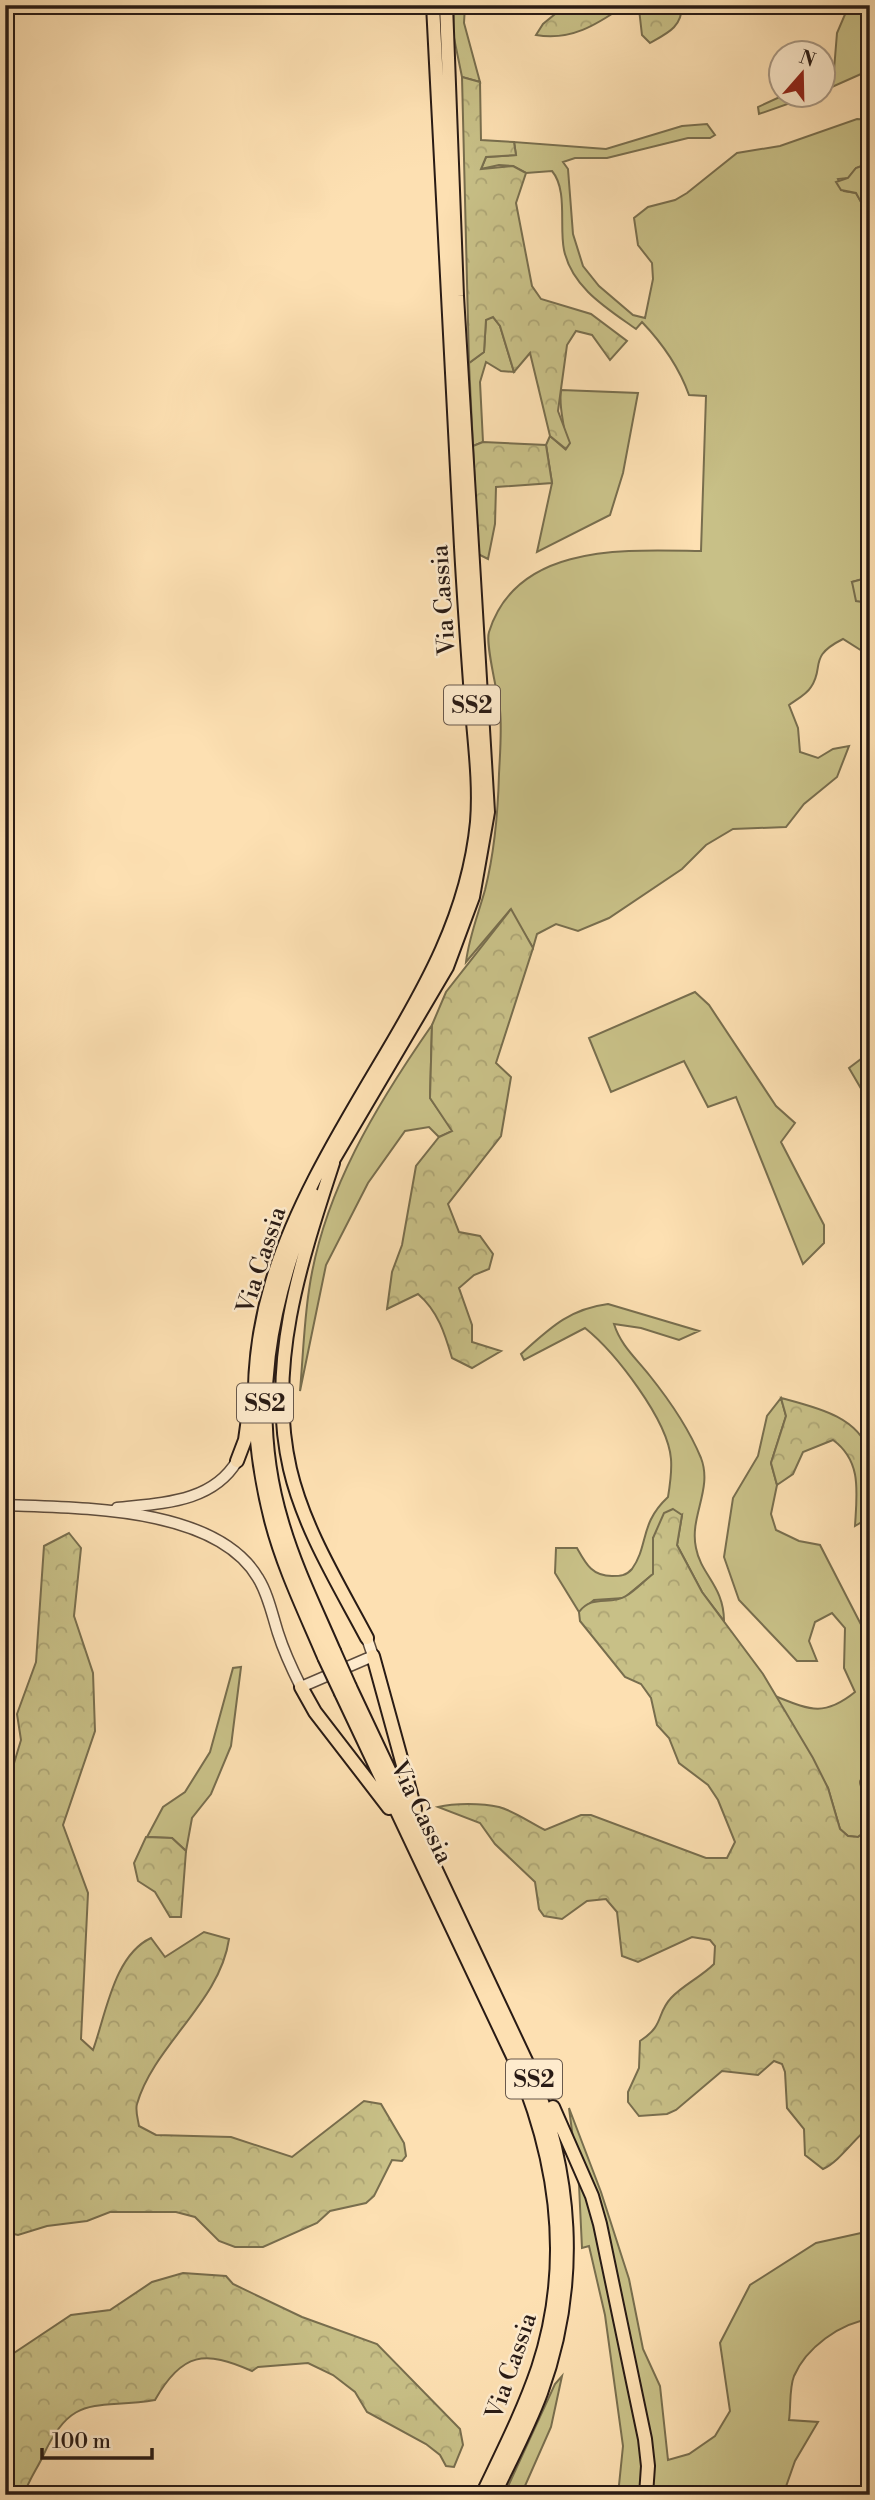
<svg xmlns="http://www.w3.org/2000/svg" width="875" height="2500" font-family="'Libre Bodoni',serif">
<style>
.green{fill:#c8c087;stroke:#786e4e;stroke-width:2}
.forest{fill:url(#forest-crowns);stroke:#786e4e;stroke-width:2}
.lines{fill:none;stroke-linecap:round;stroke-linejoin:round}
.tertiary-casing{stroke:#5e4c3c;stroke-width:13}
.trunk-casing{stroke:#291b15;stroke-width:16}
.tertiary{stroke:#feebcd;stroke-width:10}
.trunk{stroke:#fde0b2;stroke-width:12}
.trunk-bridge-casing{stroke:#291b15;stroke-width:16;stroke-linecap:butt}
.trunk-bridge{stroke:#fde0b2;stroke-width:12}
.labels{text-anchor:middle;stroke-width:5;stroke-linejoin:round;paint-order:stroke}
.shield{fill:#feebcd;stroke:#69594c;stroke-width:2}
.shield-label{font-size:23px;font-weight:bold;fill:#291b15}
.street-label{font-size:24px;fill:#291b15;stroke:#feebcd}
</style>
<defs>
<pattern id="forest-crowns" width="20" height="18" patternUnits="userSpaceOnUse" patternTransform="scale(1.75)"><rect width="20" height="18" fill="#c8c087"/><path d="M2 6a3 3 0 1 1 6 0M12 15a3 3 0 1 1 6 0" fill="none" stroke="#aca474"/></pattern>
</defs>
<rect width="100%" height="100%" fill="#fde0b2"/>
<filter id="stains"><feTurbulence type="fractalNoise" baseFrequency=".00286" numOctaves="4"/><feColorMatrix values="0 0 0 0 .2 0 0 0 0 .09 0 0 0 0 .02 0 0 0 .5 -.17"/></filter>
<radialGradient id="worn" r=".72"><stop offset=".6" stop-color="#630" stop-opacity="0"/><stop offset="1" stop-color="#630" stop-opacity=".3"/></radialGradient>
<path class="green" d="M454,5h11l-1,18 16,59 -18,-5 -9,-44z
M849,5h21v65l-47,21v-14l11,-7 3,-37z
M784,95h29l-54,19 -1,-7z
M857,119l13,1v43l-14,5 -8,10 -10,1 6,12 12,2 10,17 -3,17 7,6v344l-18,5 11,22 7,-1v53l-27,-17c-36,18 -18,28 -32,48 -4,7 -15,13 -22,18l9,23 2,24 18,6 15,-9 16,-3 -12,31 -33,27 -18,23 -53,2 -27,16 -24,24 -73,49 -31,13 -22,-7 -19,10 -4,14 -23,-38 -44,52c3,-25 12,-47 19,-72 9,-36 13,-78 14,-116 1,-21 3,-43 1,-64 -2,-17 -15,-66 -11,-78 28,-90 138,-82 212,-81l5,-155 -17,-1c-10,-28 -26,-51 -47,-73l-6,7c-28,-20 -64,-41 -72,-79 -5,-24 4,-60 -12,-79l-26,2 -13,-7 -14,-1 -18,4 5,-12 30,-2 -2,-13 92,7 76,-23 25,-2 8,11 -5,3h-22l-81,20h-32l-12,4 5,7 5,65 10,32 16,20 34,29 12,3 8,-39 -1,-16 -14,-18 -4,-27 14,-11 27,-7 12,-7 50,-40 43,-7z
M493,317l7,9 14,46 -13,-1 -15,-9 -6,20 3,60 -10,4 -4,-83 15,-11 2,-33z
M561,390l77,3 -15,80 -13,42 -73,37 15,-69 -6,-38 4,-9 15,13c2,-22 -7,-37 -4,-59z
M695,992l14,13 67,101 19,17 -14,19 43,83v18l-21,21 -67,-167 -28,10 -24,-46 -73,31 -22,-54z
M432,1025l-2,73 23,33 -14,6 -10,-10 -24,4 -37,52 -42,82 -26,126c3,-34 4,-68 9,-101 14,-98 68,-186 123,-265z
M865,1056l5,8v40l-21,-36z
M608,1304l91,27 -20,9 -38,-12 -27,-4c7,22 22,34 36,52 20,25 39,53 51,82 12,31 -12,59 -5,90 5,27 28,38 28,73l-22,-29 -25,-47 5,-30 -29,23v36l-29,24 -30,2 -15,12 -24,-39 1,-25h21c9,16 15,28 35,28 8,0 14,0 20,-7 17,-24 7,-45 36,-72 2,-12 4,-25 3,-38 -3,-39 -56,-107 -86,-131l-61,32 -3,-6c29,-26 48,-45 87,-50z
M781,1398l5,18 -15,47 6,22 -6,29 5,16 23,11 21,4 50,97v115l-10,25 10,46 -12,9 -10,-1 -8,-7 -12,-41 -53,-92c35,14 49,21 80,-4l-11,-24 1,-40 -13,-15 -17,9 -6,19 8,20h-20l-58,-61 -15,-43 9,-59 25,-42 9,-40z
M241,1667l-10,79 -20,48 -19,24 -6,33 -14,-13 -25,-1 16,-30 22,-15 25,-40 23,-84z
M569,2108l32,84 28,87 14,70 17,37 8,74 21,-6 26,-18 15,-25 -10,-68 30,-58 66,-42 54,-12v88c-30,4 -64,29 -76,57 -5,13 -3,31 -5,44l29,2 -23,39 -12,34h-165l5,-49 -18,-131 -16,-69 -7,2 -3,-63z
M562,2376l-11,51 -30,68h-17l51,-111z"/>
<path class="forest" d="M566,5h116c0,22 -14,28 -32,38l-8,-8 -3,-26 -15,-3c-28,19 -53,35 -88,29l7,-11z
M462,77l18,5 1,58 33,2 2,13 -30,2 -5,12 32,-3 13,7 -10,30 16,83 9,13 50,15 36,27 -17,19 -18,-25 -16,-4 -9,14 -9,66 12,32 -4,6 -16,-13 -20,-83 -16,19 -14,-46 -7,-9 -7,3 -2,32 -15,11z
M870,163v70l-7,-6 4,-14 -11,-20 -15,-3 -5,-8 12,-4 8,-10z
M483,442l63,3 6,38 -56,4 -1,37 -7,35 -10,-5 -5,-108z
M870,577v26l-14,-2 -4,-19z
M511,909l22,39 -37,115 15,14 -10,59 -53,68 11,28 21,4 13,18 -4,15 -15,6 -15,13 13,37v17l29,9 -29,17 -20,-10c-7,-24 -14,-47 -34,-64l-31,15 5,-37 10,-27 14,-79 23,-29 13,-6 -22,-33 2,-73 14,-33z
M781,1398c33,9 77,18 88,54 6,18 1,47 1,65l-15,9c2,-34 7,-65 -22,-86l-30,12 -10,22 -16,11 -6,-22 15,-47z
M673,1509l9,6 -5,30 25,47 61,82 50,84 15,30 12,41 8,7 10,1 12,-9v298c-16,13 -31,36 -47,43l-18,-14 -1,-26 -17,-21 -2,-36 -3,-8 -8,-3 -16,14 -36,-4 -46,39 -9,4 -28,2 -11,-14v-10l11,-24 1,-27c25,-16 16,-27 31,-43 12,-13 30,-21 43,-34l1,-18 -5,-6 -18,-3 -54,25 -16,-6 -5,-44 -11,-13 -19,2 -25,18 -18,-3 -5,-7 -4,-27 -40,-38 -15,-21 -42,-16c16,-4 44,-4 61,0 15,4 32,16 46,23l36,-15h10l115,43h21l8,-16 -17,-42 -10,-15 -29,-22 -10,-25 -12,-13 -6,-27 -10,-14 -16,-7 -45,-56 -1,-9c13,-18 31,-6 47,-16 10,-6 18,-15 27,-22v-36l11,-25z
M69,1533l12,15 -7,68 19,57 2,58 -32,94 25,68 -7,146 12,11c13,-36 21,-95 58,-112l14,19 39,-25 25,7c-9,63 -75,106 -92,165 -2,6 1,15 2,22l17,9 75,2 61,20 72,-56 17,3 23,39 2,13 -4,5 -10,-1 -18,36 -8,7 -36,8 -13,12 -54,24h-28l-16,-6 -24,-24 -19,-5h-66l-23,9 -40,5 -29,9 -13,-3v-460l7,-2 9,-30 -4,-26 19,-52 8,-116z
M870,1757v62l-10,-37z
M146,1837l26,1 14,13 -5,66h-11l-15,-25 -17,-11 -4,-18z
M183,2273l43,3 7,8 69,33 75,27 83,85 3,16 -9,22 -8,-1 -6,-11 -14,-11 -59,-32 -12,-20 -22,-17 -25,-12 -50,4 -6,4c-47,-21 -70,-19 -97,29 -60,10 -83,-8 -112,56 -6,13 -15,25 -19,39h-19v-136l66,-44 39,-5 42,-28z"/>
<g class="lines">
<defs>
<path id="tertiary" d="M5,1505c73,3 211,1 253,73 10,16 14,36 20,55 6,19 14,36 23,54l72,-31 -6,-18
M117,1508c44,-5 95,-5 120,-47"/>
<path id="trunk" d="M333,1163c-32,98 -67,202 -43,306 14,60 49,116 77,169
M328,1169l119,-202 26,-70 15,-85 -31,-516 -11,-291
M314,1195c-44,106 -66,214 -32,327 13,45 34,87 52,129
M237,1461l8,-21 4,-29
M373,1656l42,153
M324,1657c-19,-45 -41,-90 -53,-137 -47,-187 14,-297 107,-453 47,-78 90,-153 99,-245 3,-37 -2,-75 -5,-112 -4,-54 -8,-109 -11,-163 -11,-180 -19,-361 -28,-542
M301,1687l14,25 74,96
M350,1687l178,378c45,106 53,218 13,328 -13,35 -31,68 -47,102
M341,1693l175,370c42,99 56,202 22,305 -15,44 -36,85 -56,127
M553,2107l39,89 8,28 45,215 3,27 -2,29"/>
</defs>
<use href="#tertiary" class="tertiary-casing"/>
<use href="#trunk" class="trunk-casing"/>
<use href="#tertiary" class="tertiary"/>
<use href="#trunk" class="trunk"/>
<defs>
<path id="trunk-bridge" d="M334,1651l16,36
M324,1657l17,36"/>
</defs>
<use href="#trunk-bridge" class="trunk-bridge-casing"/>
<use href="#trunk-bridge" class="trunk-bridge"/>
</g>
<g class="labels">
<g class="shield">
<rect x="444" y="685.5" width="56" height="39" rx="5"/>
<rect x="237" y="1383.5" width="56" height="39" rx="5"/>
<rect x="506" y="2059.5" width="56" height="39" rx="5"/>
</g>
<g class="shield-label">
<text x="472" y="713">SS2</text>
<text x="265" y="1411">SS2</text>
<text x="534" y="2087">SS2</text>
</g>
<g class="street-label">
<text transform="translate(443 600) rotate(-94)" y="8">Via Cassia</text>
<text transform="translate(261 1260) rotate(-72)" y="8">Via Cassia</text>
<text transform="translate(422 1812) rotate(64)" y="8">Via Cassia</text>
<text transform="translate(511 2366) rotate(-71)" y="8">Via Cassia</text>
</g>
</g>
<rect width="875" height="2500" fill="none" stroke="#fde0b2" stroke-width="28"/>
<rect x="7" y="7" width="861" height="2486" fill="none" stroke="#291b15" stroke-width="3.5"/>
<rect x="14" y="14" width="847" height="2472" fill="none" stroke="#291b15" stroke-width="2"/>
<g transform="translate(802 74) rotate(20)"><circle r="33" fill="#feebcd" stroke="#a99883" stroke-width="2"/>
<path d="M0-5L12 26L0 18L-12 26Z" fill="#8f2418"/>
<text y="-10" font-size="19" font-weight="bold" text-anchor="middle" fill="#291b15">N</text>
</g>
<path d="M42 2448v10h110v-10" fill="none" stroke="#291b15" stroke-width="3.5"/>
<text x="52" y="2448" font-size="21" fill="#291b15" stroke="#feebcd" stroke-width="5" paint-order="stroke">100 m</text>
<rect width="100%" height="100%" filter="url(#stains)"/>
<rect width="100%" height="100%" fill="url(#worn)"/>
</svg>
